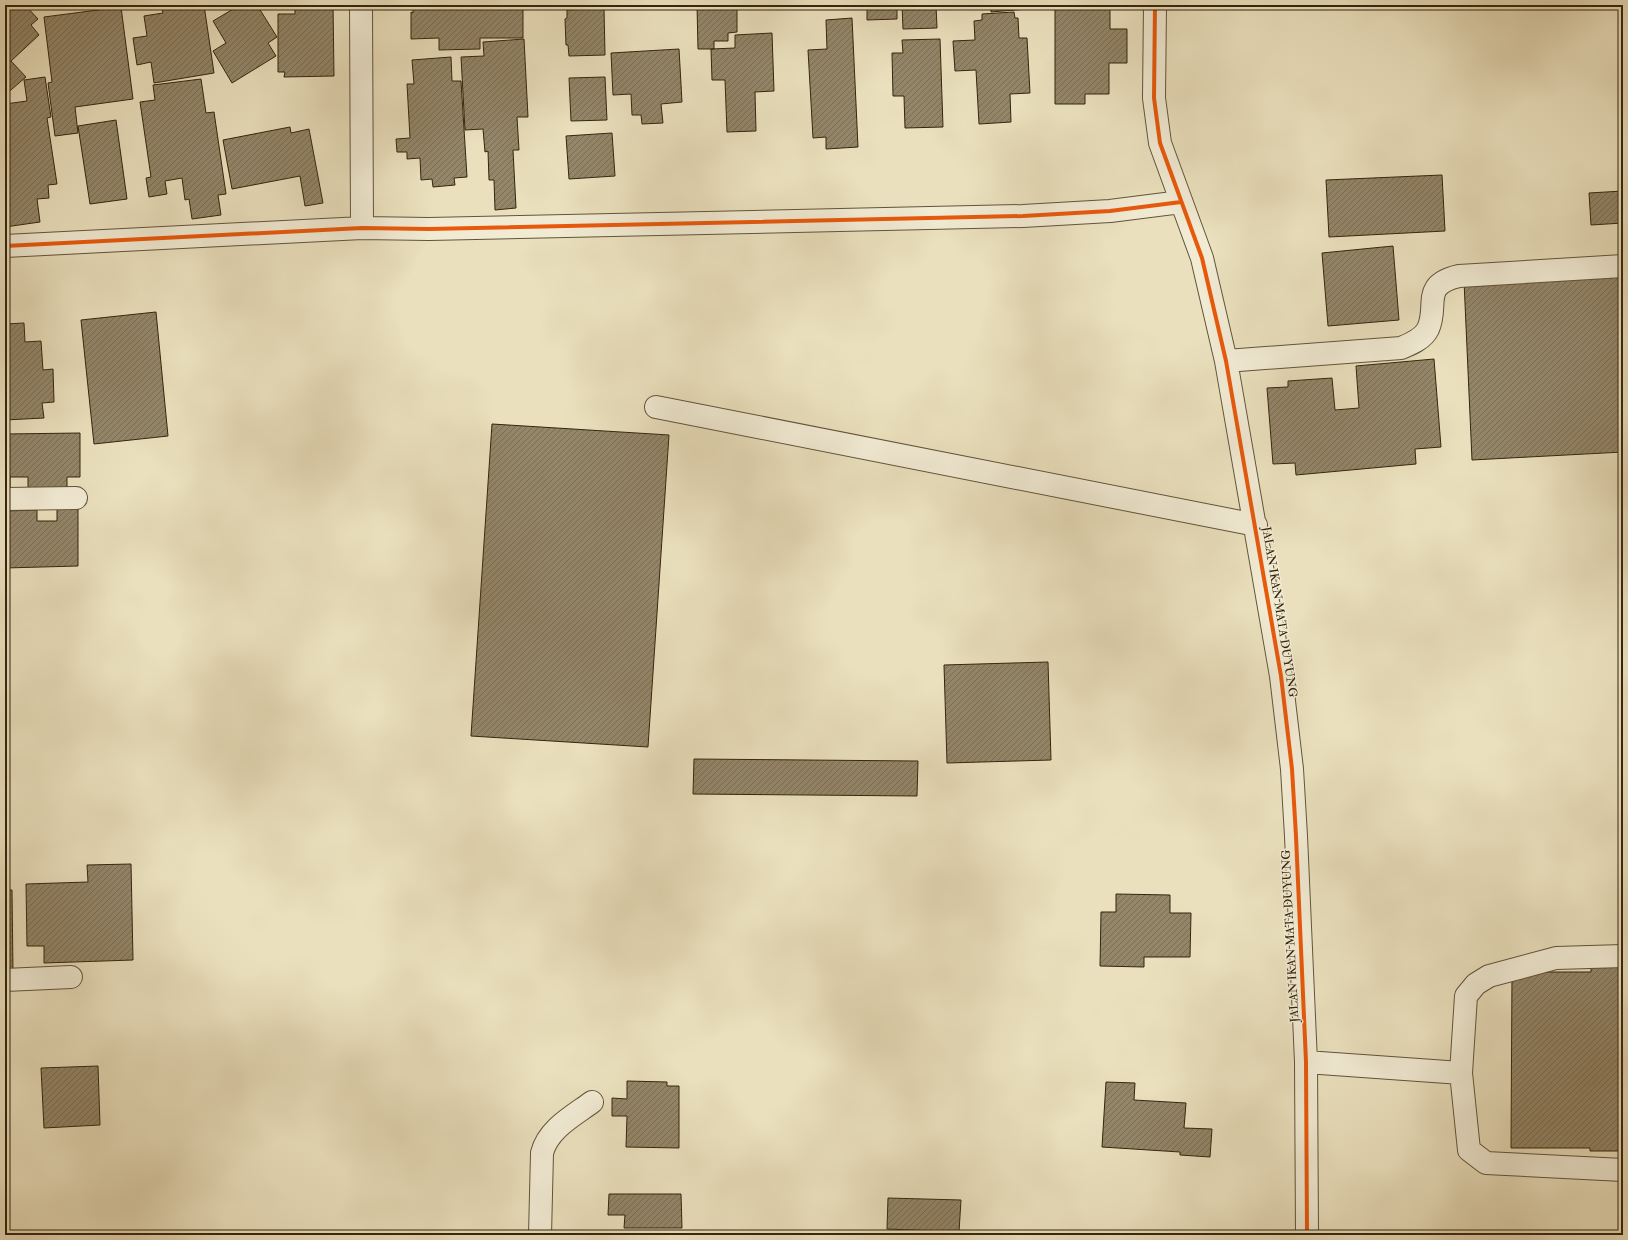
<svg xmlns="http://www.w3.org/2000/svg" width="1628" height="1240" font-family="'IM FELL Double Pica',serif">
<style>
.building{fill:url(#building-hatch);stroke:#35250d}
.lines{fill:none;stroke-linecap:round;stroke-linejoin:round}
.minor-casing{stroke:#625439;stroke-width:24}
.minor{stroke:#f1ebd4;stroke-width:22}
.cycleway-casing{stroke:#f1ebd4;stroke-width:6}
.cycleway{stroke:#e8590c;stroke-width:4}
.labels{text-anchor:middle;stroke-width:3;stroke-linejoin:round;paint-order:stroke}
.street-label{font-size:12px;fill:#35250d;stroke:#f1ebd4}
</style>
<defs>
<pattern id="building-hatch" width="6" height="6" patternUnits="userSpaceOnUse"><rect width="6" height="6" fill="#938669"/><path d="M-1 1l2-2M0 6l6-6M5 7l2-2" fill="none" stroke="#796d55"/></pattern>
</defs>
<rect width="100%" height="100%" fill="#eae0bd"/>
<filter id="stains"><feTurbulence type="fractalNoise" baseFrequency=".005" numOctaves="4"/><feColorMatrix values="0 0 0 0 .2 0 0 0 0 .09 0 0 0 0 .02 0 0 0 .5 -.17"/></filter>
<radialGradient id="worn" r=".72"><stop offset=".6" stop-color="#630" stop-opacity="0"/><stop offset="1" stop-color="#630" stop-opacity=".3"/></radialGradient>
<path class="building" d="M10,5h15l13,14 -7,6 8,10 -28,26 15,16 -21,18v-85z
M161,5h43l10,68 -60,10 -3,-21 -14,3 -4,-27 14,-2 -3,-20 19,-3z
M240,5h17l20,32 -9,6 8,13 -44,27 -19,-32 13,-8 -13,-22z
M295,5h38l1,71 -50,1 1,-5h-7v-58h17z
M413,5h110v33h-43v11l-41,1v-12l-28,1v-27l2,1z
M697,5h40v27l-9,1v8h-14v8h-16z
M785,5h36v3l-36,1z
M867,5h30v14l-30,1z
M902,5h34l1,23 -34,1z
M991,5h36v4l-36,3z
M1055,5h55v24h17v34h-18v31h-24v10h-30z
M121,7l12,92 -58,8 3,26 -23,3 -7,-53 4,-1 -8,-65z
M604,8l1,47 -36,1 -1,-11h-2l-1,-26 2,-1v-8z
M1014,12l1,6h3l1,20h8l3,55 -20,1 1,28 -32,2 -3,-54 -21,1 -2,-30 22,-1 -1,-19 8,-1v-6z
M852,18l6,129 -32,2v-12l-13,1 -5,-88 19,-1 -1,-29z
M772,33l2,58 -19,1 1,39 -29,1 -2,-52h-13l-1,-31 24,-1v-13z
M524,39l4,78h-11l2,33h-6l3,58 -21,2 -1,-30h-5l-1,-29 -3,1 -2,-23 -18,1 -4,-73 23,-1 -1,-14z
M940,39l3,88 -38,1 -1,-32h-11l-1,-43h11l-1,-13z
M679,49l3,53 -21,2 2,19 -21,1 -1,-9h-9l-1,-21 -18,1 -2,-42z
M451,57l1,24h9l6,96 -13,1 1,7 -22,2 -1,-8 -11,1 -1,-22 -13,1v-7h-10l-1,-13 14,-1 -3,-54h7l-2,-24z
M45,77l6,40 -4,1 10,66 -9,1 1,13 -12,1 3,23 -35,5v-123l22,-3 -3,-21z
M605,77l2,43 -36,1 -2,-43z
M201,79l5,34 8,-1 12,82 -8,1 3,20 -29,4 -3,-20 -4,1 -3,-22 -17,3 2,13 -18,3 -3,-19 5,-1 -11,-75 15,-2 -2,-15z
M116,120l11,79 -37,5 -12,-78z
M290,127l1,6 18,-4 14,74 -18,3 -5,-30 -68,13 -9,-49z
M612,133l3,43 -46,3 -3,-43z
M1442,175l3,56 -116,6 -3,-57z
M1623,191v32l-32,2 -2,-32z
M1393,246l6,74 -71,6 -6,-73z
M1623,273v179l-151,8 -8,-179z
M156,312l12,124 -74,8 -13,-124z
M24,323l1,19 16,-1 2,29 10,-1 1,33 -12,1 2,15 -39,2v-96z
M1434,359l7,88 -26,2 1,15 -120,11 -1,-12 -22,1 -6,-76 21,-1v-6l44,-3 3,32 24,-2 -3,-42z
M492,424l177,11 -21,312 -177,-11z
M80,433v44h-13v14h-39v-14h-18v14h-5v-57z
M57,509h21v57l-73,2v-57l32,-1v11h20z
M1048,662l3,98 -104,3 -3,-98z
M694,759l224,2 -1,35 -224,-2z
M131,864l2,96 -89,3v-17h-17l-1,-62 62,-2 -1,-17z
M5,890h7l1,82h-8z
M1116,894l54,1v18h21l-1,44h-46v10l-44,-1 1,-54h15z
M1591,966h32v185h-33v-3h-79l1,-176h79z
M98,1066l2,59 -56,3 -3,-60z
M627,1081l40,1v4h12v62l-53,-1 1,-31h-15v-18l15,1z
M1106,1082l29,1 -1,17 52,3 -2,25 28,1 -2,28 -30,-2v-3l-78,-5z
M609,1194h72l1,34h-58l1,-13h-17z
M888,1198l73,2 -2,32 -72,-3z"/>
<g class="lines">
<defs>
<path id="minor" d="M361,5l1,223
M1155,5l-1,93 6,45 42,115 24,103 55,315 11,93 4,67 10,226 1,173
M5,246l357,-18 67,1 594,-13 87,-5 71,-9
M1226,361l175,-13c10,-4 22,-9 27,-19 11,-24 -8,-44 31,-53l164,-10
M656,407l600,118
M5,499l71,-1
M1623,956l-67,2 -67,18 -13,8 -10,12 -5,77 8,77 17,13 137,7
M5,980l66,-3
M1306,1062l155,11
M540,1235l2,-82c6,-24 31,-37 50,-51"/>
</defs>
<use href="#minor" class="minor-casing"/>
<use href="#minor" class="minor"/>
<defs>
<path id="cycleway" d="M1155,5l-1,93 6,45 42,115 24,103 55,315 11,93 4,67 10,226 1,173
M5,246l357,-18 67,1 594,-13 87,-5 71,-9"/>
</defs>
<use href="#cycleway" class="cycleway-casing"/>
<use href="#cycleway" class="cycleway"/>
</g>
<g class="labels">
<g class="street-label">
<text transform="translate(1280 612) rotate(81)" y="4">JALAN IKAN MATA DUYUNG</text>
<text transform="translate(1290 936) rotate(-93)" y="4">JALAN IKAN MATA DUYUNG</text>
</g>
</g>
<rect width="1628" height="1240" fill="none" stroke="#eae0bd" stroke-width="20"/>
<rect x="6" y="6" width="1616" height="1228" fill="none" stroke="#35250d" stroke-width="2"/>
<rect x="10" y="10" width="1608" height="1220" fill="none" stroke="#35250d"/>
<rect width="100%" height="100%" filter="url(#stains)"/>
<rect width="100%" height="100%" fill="url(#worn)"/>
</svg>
